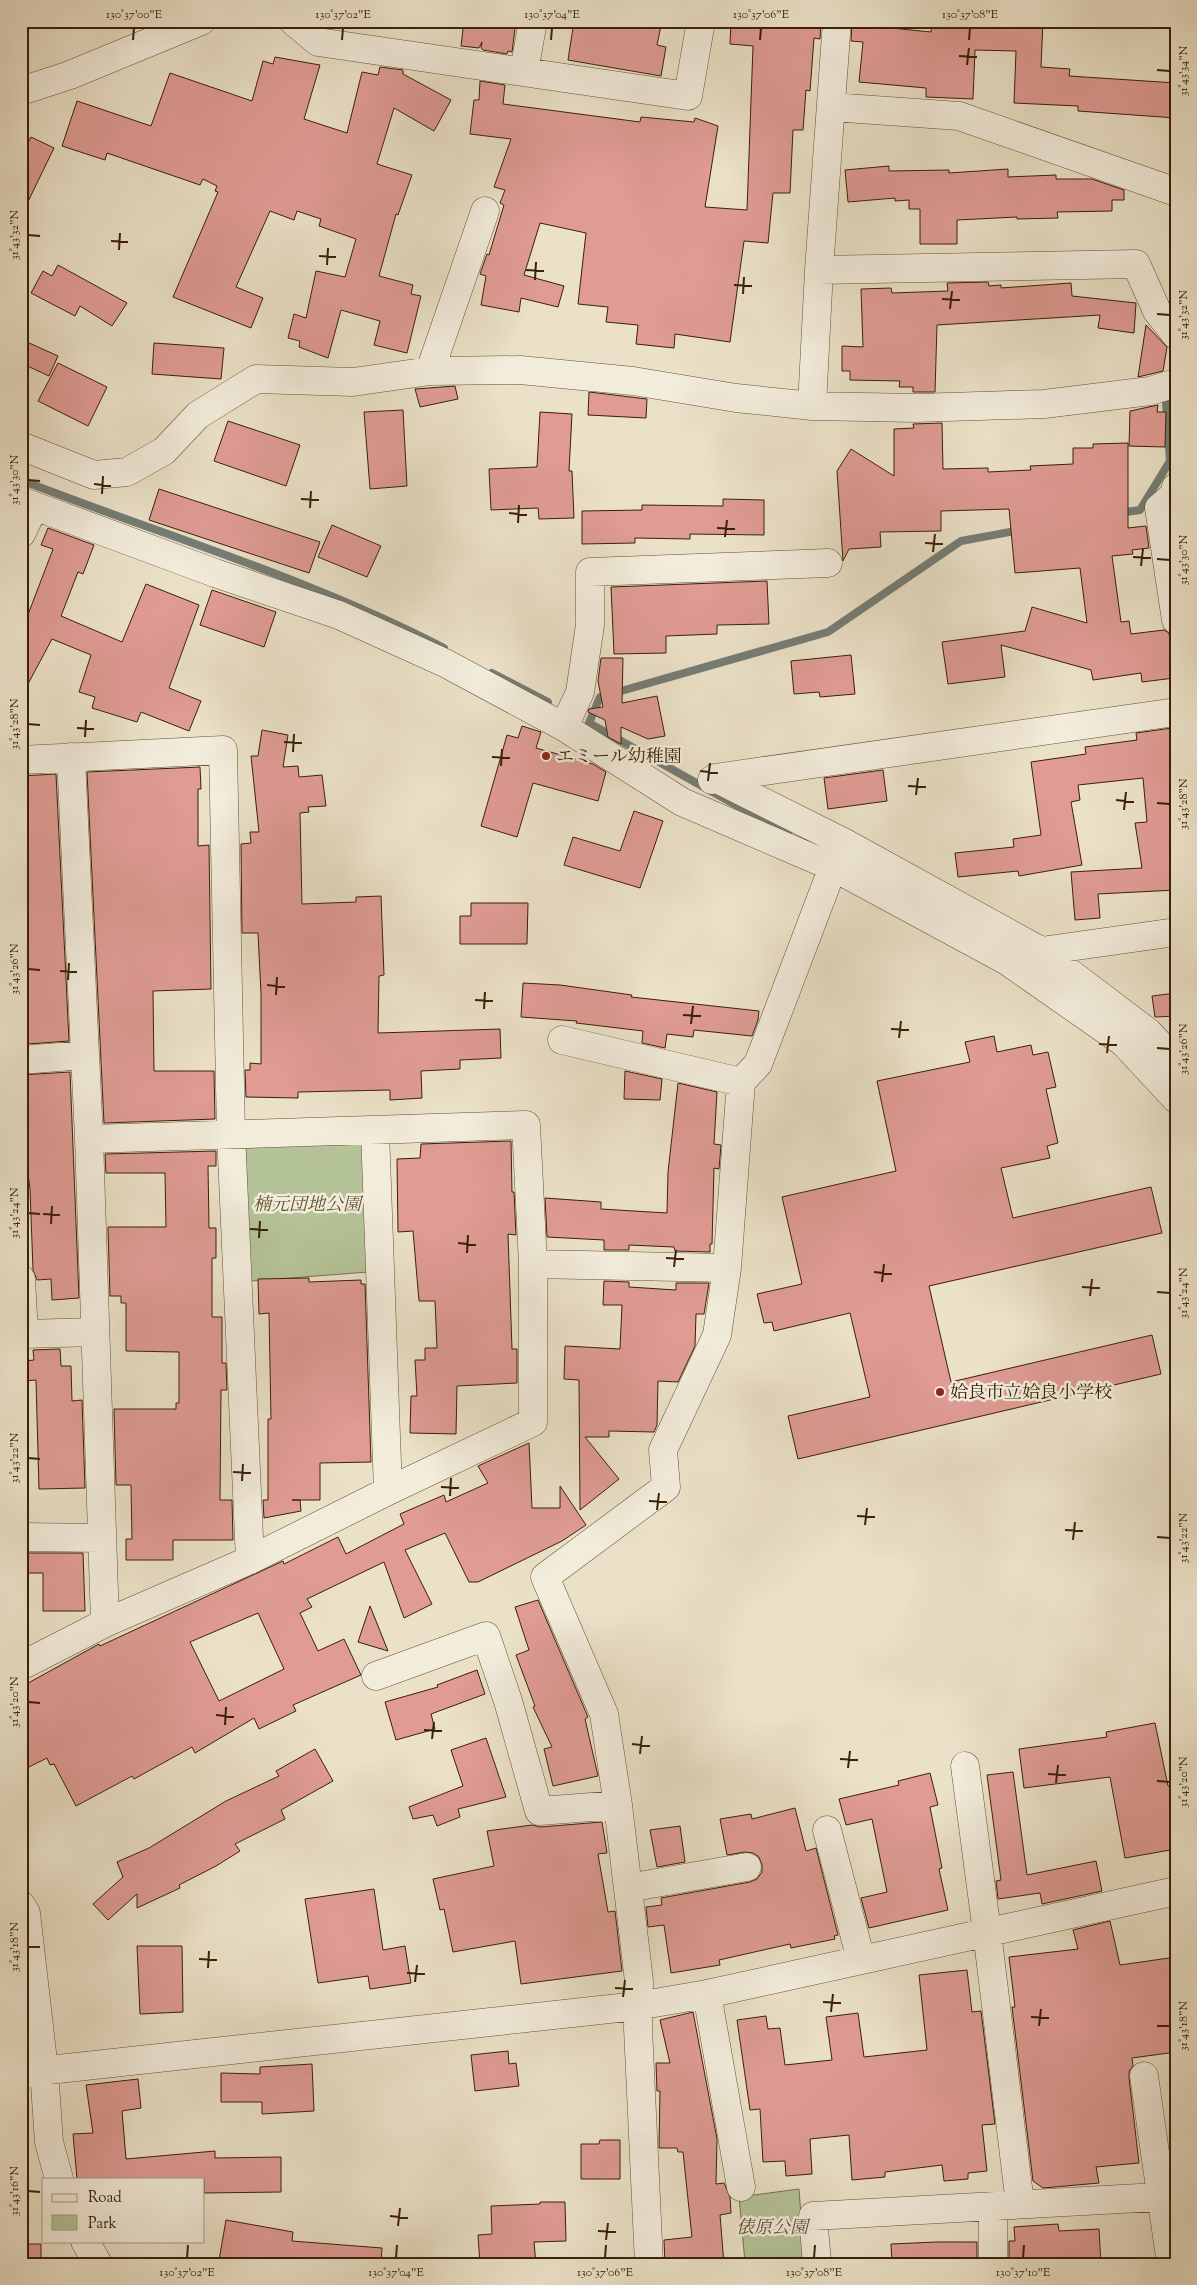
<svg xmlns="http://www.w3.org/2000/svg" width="1197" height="2285" font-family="'Sorts Mill Goudy','Noto Serif JP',serif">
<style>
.green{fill:#b5c398;stroke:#78724e}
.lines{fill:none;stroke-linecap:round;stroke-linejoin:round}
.stream{stroke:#757d75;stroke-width:8}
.building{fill:#df9b94;stroke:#3a2004;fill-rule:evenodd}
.minor-casing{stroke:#665035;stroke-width:29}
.minor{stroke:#f2ecdb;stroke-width:28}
.ticks{fill:none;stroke:#3a2004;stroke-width:2}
.poi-dot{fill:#8f2418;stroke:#f2ecdb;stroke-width:2}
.labels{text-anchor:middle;stroke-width:5;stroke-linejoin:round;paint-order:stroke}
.poi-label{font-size:18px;fill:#3a2004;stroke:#f2ecdb;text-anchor:start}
.park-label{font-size:18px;font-style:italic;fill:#5f5130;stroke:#f2ecdb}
.neatline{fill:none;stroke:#3a2004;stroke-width:2}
.ticks-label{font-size:12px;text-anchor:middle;fill:#3a2004}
</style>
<rect width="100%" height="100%" fill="#ebe1c8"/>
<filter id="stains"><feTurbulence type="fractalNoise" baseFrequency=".004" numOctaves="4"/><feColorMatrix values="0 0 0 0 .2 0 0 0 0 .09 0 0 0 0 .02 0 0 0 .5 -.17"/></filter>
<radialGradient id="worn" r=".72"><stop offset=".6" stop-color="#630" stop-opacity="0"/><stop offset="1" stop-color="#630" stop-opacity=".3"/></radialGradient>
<path class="green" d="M375,1131l6,140 -142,11 -8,-149z
M799,2189l5,68 -59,5 -6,-65z"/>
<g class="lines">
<path class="stream" d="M21,480c141,55 288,98 423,168
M1119,513l21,-3 30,-49 -4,-59
M492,673l56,29
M788,834l-199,-111 11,-26 228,-65 133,-91 60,-11"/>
</g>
<path class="building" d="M464,21h52l-4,31 -4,-1 -1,3 -24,-4 -2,-2 1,-6 -3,6 -18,-2z
M574,21h88l-5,24 9,2 -5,29 -93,-16z
M731,21h90l-1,18 -6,-1 -4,53 -4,-1 -3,40h-10l-3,63h-17l-5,50 -24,-2 -14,101 -55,-8 -1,14 -38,-4 2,-19 -32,-3 2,-15 -30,-3 8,-71 -46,-10 -16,52 40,11 -6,21 -37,-9 -2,14 -38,-7 5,-29 -6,-2 7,-20 2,1 15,-50 -4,-2 5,-13 -11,-3 17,-48 -41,-5 4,-34h5l1,-19 25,4 -2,19 137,18 1,-5 53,5 1,-4 23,8 -13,81 42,3 6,-164 -23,-2z
M852,21h19v5l60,6 1,-11h111l-2,46 29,2 -1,7 107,7v35l-98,-7v-5l-64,-3 2,-52 -41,-1 -2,49 -47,-2v-9l-67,-6 4,-40 -12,-1z
M275,57l45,8 -16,54 43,14 15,-61 16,3 2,-8 23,3v4l48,26 -17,31 -40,-23 -17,56 35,11 -14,40 -2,-1 -17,62 34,9 -2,9 10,2 -14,57 -33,-8 6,-24 -39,-11 -13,48 -29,-11 1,-6 -12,-3 6,-24 12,4 10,-47 29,6 11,-38 -37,-13 2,-7 -24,-8 -3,9 -24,-9 -34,76 27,11 -12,30 -78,-31 45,-105 -3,-1 2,-5 -14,-7 -3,6 -93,-32 -2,7 -43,-14 15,-45 74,25 19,-53 82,28 11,-40 10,3z
M31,137l23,11 -33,68v-59z
M889,166v5l60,-1v3l59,-4v8l48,-2v4h36l32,11v10h-12v11l-55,1 1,6 -41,1v-2l-60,3v24h-37v-35h-11v-9l-14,1v-3l-47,4 -3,-32z
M58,265l69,38 -15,23 -32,-20 -5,10 -44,-23 12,-22 9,5z
M988,282l1,4 12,-1v3l70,-5 1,13 64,7 -2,30 -36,-5 2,-13 -163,10 -2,67h-22v-5h-14l1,-6 -50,-1v-9h-8v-25l21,1 -2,-58 30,-1 1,5 56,-2 -1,-8z
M1146,325l21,22 -4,24 -25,6z
M27,342l31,14 -9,20 -28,-13v-8z
M154,343l70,5 -3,31 -69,-5z
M58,363l49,24 -19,39 -50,-25z
M455,386l3,13 -38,8 -5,-18z
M589,392l58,7 -1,19 -58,-3z
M1158,405l-1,7h9l-1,35 -36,-1 1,-35z
M403,410l4,76 -37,3 -6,-77z
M540,412l32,2 -3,57h3l2,47 -35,1 -1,-11 -47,2 -2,-41 48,-2z
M228,421l72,24 -14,41 -72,-25z
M942,423l1,46 45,-1v4l43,-2 -1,-4 43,-2v-16h20v-4l35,-1v85l18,-2 3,22 -17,2 1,4 -21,2 9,66 8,-1 2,13 33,-4 5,3 5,45 -32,4 -1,-9 -48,7 -2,-10 -90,-25 4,32 -57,7 -6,-42 83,-11 7,-24 55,16 -7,-55 -65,5 -6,-64 -68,2v20l-61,1 1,15 -32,2 -6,12 -6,-90 14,-22 43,27v-47l20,-1 -1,-4z
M159,489l161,53 -11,31 -160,-53z
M723,499l41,1v35l-74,-1v5l-55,-1v5l-53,1v-33l60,-1v-5l81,1z
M332,525l49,21 -14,31 -49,-20z
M48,528l46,17 -11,29 -5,-2 -17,44 61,26 24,-58 53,21 -30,83 32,13 -12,30 -48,-19 -4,10 -45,-14 3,-11 -16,-5 12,-37 -39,-16 -31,58v-64l32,-84 -12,-4z
M767,581l2,43 -52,1v9l-51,2v17l-52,1 -3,-67z
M212,590l64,22 -12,35 -64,-22z
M851,655l4,39 -35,3 -1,-5 -25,2 -3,-33z
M601,658h22l-1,45 35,-7 8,40 -17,3 -27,-12v17l-13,-7 -3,-17 -17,-8 1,-3 14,-2 -5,-26z
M522,726l19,6 -5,16 57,16 13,8 -8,29 -65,-18 -16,54 -36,-11 26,-91 11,3z
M1172,728l4,26v136l-78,4 2,24 -25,2 -4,-48 71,-4 -7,-45 12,-1 -4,-44 -65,7 2,15 -9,2 11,63 -63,11 -1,-5 -60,6 -3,-24 59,-6 -1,-8 28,-4 -10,-73 55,-8 -1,-7 52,-7 -1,-7z
M262,730l26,5 -5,32 15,-1 1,11 23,-2 4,31 -18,1 1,5 -9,1 2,91 54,-2v-5l25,-1 3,79 -5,1 -1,57 122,-4 1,29 -41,2v9l-39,2 1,27 -32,2v-10l-92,2v6l-52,-1 -1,-27h5v-7l11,1v-71l-3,-60h-16l-1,-89 10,-1 -1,-11h9l-8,-76h7z
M200,767l1,22h-3v57l11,-1 2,144 -58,2 1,80h60l1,48 -111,4 -17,-351z
M883,770l4,31 -59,8 -4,-31z
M56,774l13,267 -42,3 -6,-77v-191z
M634,811l29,10 -23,67 -76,-23 9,-28 47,14z
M471,903h57l-1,41h-67v-28h11z
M523,983l37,2 72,10 -1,2 128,14 -1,9 -6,16 -58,-6 -1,7 -26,-3 -2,14 -23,-5 1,-12 -67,-8 1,-2 -56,-4z
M1176,993v23l-21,1 -3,-21z
M994,1036l3,16 34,-7 2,10 15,-3 8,35 -10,2 12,54 -11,3 3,12 -49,10 12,50 138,-31 11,46 -233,53 22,96 201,-47 9,39 -363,85 -10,-43 82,-19 -20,-84 -76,18 -2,-9 -8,1 -7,-29 45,-10 -20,-87 114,-26 -19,-90 93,-19 -5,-20z
M625,1071l37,8 -2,21 -36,-1z
M70,1072l9,226 -27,2 -1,-21 -14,1 -4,-10 -3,-81 -7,-52 4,-1 -6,-61z
M678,1083l39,9 -3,52 7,1 -2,24 -5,-1 -2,76h-2v8l-35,-1 -1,-4 -45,-2v5h-25v-10l-57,-3 -2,-39 56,4v7l66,4 1,-41z
M511,1141l1,51h2l2,43 -8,-1 4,115h5v34l-60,3 -1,48 -46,-1 1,-37h6l-2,-36h10v-12h12l-2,-47h-16l-6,-70 -15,1 -1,-73 23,-1 1,-14z
M216,1151v15h-8l1,62h7v30h-4v59h10v46h4l1,27h-6l-1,110h12l1,40h-60v20h-47v-21h6l-1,-54h-15l-2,-76h62v-6h3v-51l-53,-1v-48h-5v-7h-11l-2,-69h58l-1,-54h-59l-1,-19z
M309,1278v4l52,-2v4h4l6,178 -51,1v37h-28h8l1,11 -37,7 -1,-18h5v-81h3l-2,-106 -10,1 -1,-35z
M604,1281l25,1v5l47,3v-7h33l-5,31h-8l-1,32 -17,36 -20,-1 -1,44 -3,7 -45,-1v6h-24l34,42 -39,31 -1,-130 -15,-1 1,-33 55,3 2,-44h-19z
M60,1349l1,17h10l1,35 10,-1 3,88 -46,1 -3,-109 -11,1v-20l9,-1 -1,-10z
M529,1443l3,65h28v-22l26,39 -24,16 -84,41h-9l-24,-49 -40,17 27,54 -28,14 -20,-56 -77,37 5,8 -12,6 18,38 26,-12 17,36 -68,30 3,6 -37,18 -5,-11 -59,35 -3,-6 -58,32 -2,-3 -56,30 -22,-42 -4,1 -3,-7 -26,13v-84l78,-43 1,2 183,-85 1,3 54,-27 8,17 58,-30 -4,-10 44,-19 2,7 42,-19 -10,-17zM258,1613l26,56 -65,32 -29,-59z
M21,1553h62l2,58h-42v-38h-22z
M538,1600l50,117 -3,2 13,57 -45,10 -9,-37 8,-2 -19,-40 2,-1 -19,-51 13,-5 -14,-43z
M370,1606l18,45 -30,-9z
M477,1670l8,24 -54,20 4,15 -39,11 -11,-38 53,-15 -1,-2z
M1155,1723l13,63 8,-1v64l-51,9 -15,-81 -86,11 -5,-39 88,-12 -1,-5z
M486,1738l20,59 -48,12 2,8 -23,9 -4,-11 -20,4 -4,-12 54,-21 -12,-36z
M315,1749l18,32 -52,29 4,9 -50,25 5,7 -24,15 -37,19 1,3 -43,20v-14l-29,26 -15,-16 30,-27 -6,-15 32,-14 77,-47 53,-25 -3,-5z
M1013,1772l14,103 69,-14 6,30 -60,13 -2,-11 -42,6 -2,-18 5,-1 -14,-105z
M930,1773l8,32 -8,2 12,61 -3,1 9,41 -79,18 -8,-30 26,-6 -15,-73 -26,6 -7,-26 60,-14 -1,-4z
M795,1808l11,43 10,-3 22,87 -4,1 1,3 -44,9 -1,-4 -71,16 1,5 -49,8 -7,-48 -16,2 -2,-20 16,-2 -1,-7 89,-16 7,-3 5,-7v-7l-3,-8 -6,-4 -8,-1 -18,3 -7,-36 31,-5 1,5z
M602,1822l5,31 -9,1 10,58 7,-1 7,60 -101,13 -6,-43 -62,11 -9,-43 -4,1 -7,-31 61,-13 -7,-35 45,-6 8,2z
M680,1826l5,36 -28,5 -7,-37z
M374,1889l9,61 22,-4 6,37 -41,6 -2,-13 -50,7 -13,-84z
M1110,1921l10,44 56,-8v95l-44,6 1,8 -4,5v7l10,85 -43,4 3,16 -56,5 -10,-7 -21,-174h3l-6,-50 69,-8 -5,-19z
M137,1946h45l1,66 -43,2z
M967,1970l5,42 9,-1 14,113 -13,1 5,46 -19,2v6l-24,2 -2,-16 -57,7v5l-33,3 -3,-45 -39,4 2,35 -26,2 -1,-15 -22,1 -3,-53 -10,1 -13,-90 29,-4 2,13 12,-1 5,37 47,-5 -6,-43 32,-4 6,44 63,-7 -8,-75z
M693,2012l24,127 -1,45 8,-1 6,14 1,16 -11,2 4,49h-59l-1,-24 28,-3 -9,-85h-5l-1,-4h-18l1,-57h-3l-1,-28h14l-10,-43z
M508,2051l1,13 7,-1 3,23 -44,5 -4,-36z
M312,2064l2,47 -52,3v-12h-41v-29l39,1v-7z
M138,2079l3,29 -19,3 4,48 89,-8v7l66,-1v35l-77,1v-14h-127l-4,-45 20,-1 -7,-48z
M600,2140h20v39h-39v-35h18z
M540,2202h25l1,39 -32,1 2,22h-56l-2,-29 14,-1 -1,-28 49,-2z
M226,2220l67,12 -1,9 90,7 -1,16h-138l-24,-4z
M1058,2224l1,7 40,-2 2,35h-37v-2l-55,2v-23h6l-1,-14z
M937,2242h40v22h-85l-1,-20z
M21,2244h20v20h-17z"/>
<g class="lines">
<defs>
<path id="minor" d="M293,21l25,21 370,54 13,-75
M524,71l9,-50
M21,91l49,-16 131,-54
M831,107l128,9 217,76
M819,270l317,-6 21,47 19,24
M430,371l55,-160
M812,406l7,-136 18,-249
M21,446l73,29 33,-3 37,-21 34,-36 58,-36 97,3 77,-11 90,-1 113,11 103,17 76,8 104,2 128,-4 106,-13 26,-8
M1176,487l-2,8 -15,13 17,112
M21,501l194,72 124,42 106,48 119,64 118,75 151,65 174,94 116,81 53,57
M21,534l13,-27
M564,727l16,-35 10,-67v-53l238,-9
M71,757l18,382 16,484
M21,760l202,-10 8,383 19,427
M715,778l130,65 196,108 107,81 28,30
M712,780l3,-2 461,-66
M1041,951l135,-19
M562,1040l179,42
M21,1060l64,-5
M375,1131l13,360
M533,1264l194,4
M21,1279l3,55 71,-2
M21,1537l81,1
M21,1666l84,-43 145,-63 138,-69 145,-69v-158l-7,-139 -437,14
M376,1676l110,-40 22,65 31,110 79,-6
M965,1766l22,166 33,272
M827,1830l34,130
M628,1888l119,-21
M21,1905l5,8 18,157 5,72 10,37
M707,1994l34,193
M21,2073l616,-67 70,-12 469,-103
M1144,2076l27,188
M993,2207v57
M85,2241l13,23
M649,2264l-11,-236 1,-47 -21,-176 -14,-91 -59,-137 121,-90 -3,-37 54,-115 10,-67 14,-186 17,-18 75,-197
M817,2264l-4,-48 363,-20"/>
</defs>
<use href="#minor" class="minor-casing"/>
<use href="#minor" class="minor"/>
</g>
<path class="ticks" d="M133,40l1,-12M342,40l1,-12M551,40l1,-12M760,40l1,-12M969,40l1,-12M959,56l18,1M967,65l2,-17M1157,70l13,1M28,235l12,1M111,241l17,1M119,250l1,-17M319,256l17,1M327,265l1,-17M526,270l18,1M535,280l1,-18M734,285l18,1M743,294l1,-17M942,299l18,1M950,309l2,-18M1157,314l13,1M28,480l12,1M94,484l17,2M102,494l1,-18M301,499l18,1M310,508l1,-17M509,513l18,2M518,523l1,-18M717,528l18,1M725,537l2,-17M925,543l18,1M933,552l2,-18M1133,557l18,1M1157,559l13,1M1141,566l2,-17M28,724l12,1M77,728l17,1M85,737l1,-17M284,742l18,1M293,752l1,-18M492,757l18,1M501,766l1,-17M700,771l18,2M708,781l2,-18M908,786l18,1M916,795l2,-17M1116,800l18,2M1157,803l13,1M1124,810l2,-18M28,969l12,1M60,971l17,1M68,980l1,-17M267,985l18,2M276,995l1,-18M475,1000l18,1M484,1009l1,-17M683,1015l18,1M691,1024l2,-18M891,1029l18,1M899,1038l2,-17M1099,1044l18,1M1157,1048l13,1M1107,1053l2,-17M28,1213l12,1M43,1214l17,1M51,1224l1,-18M250,1229l18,1M259,1238l1,-17M458,1243l18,2M467,1253l1,-18M666,1258l18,1M674,1267l2,-17M874,1272l18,2M882,1282l2,-18M1082,1287l18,1M1157,1292l13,1M1090,1296l2,-17M28,1458l12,1M233,1472l18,1M242,1481l1,-17M441,1487l18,1M450,1496l1,-18M649,1501l18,1M657,1510l2,-17M857,1516l18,1M865,1525l2,-17M1065,1530l18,1M1157,1537l13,1M1073,1540l2,-18M28,1702l12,1M216,1715l18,2M225,1725l1,-18M424,1730l18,1M432,1739l2,-17M632,1744l18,2M640,1754l2,-18M840,1759l18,1M848,1768l2,-17M1048,1774l18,1M1157,1781l13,1M1056,1783l2,-18M28,1947h12M199,1959l18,1M208,1968l1,-17M407,1973l18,1M415,1982l2,-17M615,1988l18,1M623,1997l2,-17M823,2002l18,1M831,2012l2,-18M1031,2017l18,1M1039,2026l2,-17M1157,2026h13M28,2191l12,1M390,2216l18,2M398,2226l2,-18M598,2231l18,1M606,2240l2,-17M187,2258l1,-13M396,2258l1,-13M605,2258l1,-13M814,2258l1,-13M1023,2258l1,-13"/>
<g class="poi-dot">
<circle cx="546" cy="756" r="5"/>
<circle cx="940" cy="1392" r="5"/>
</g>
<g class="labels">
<g class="poi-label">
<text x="556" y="762">エミール幼稚園</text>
<text x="950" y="1398">姶良市立姶良小学校</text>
</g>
<g class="park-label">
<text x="307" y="1210">楠元団地公園</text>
<text x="772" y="2233">俵原公園</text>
</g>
</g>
<rect width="1197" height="2285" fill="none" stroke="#ebe1c8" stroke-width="55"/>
<rect x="42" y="2178" width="162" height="65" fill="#f2ecdb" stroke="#a89a85"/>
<rect x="52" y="2194" width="25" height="8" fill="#f2ecdb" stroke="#a89a85"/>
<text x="88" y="2202" font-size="15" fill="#3a2004">Road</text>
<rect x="52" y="2215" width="25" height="15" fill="#b5c398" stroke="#a89a85"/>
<text x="88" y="2228" font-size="15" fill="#3a2004">Park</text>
<rect x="28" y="28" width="1142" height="2230" class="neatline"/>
<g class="ticks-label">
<text x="134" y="18">130°37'00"E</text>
<text x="343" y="18">130°37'02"E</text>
<text x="552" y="18">130°37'04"E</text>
<text x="761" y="18">130°37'06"E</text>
<text x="970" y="18">130°37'08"E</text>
<text transform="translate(1183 71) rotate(-90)" y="4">31°43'34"N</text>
<text transform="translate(14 235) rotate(-90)" y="4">31°43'32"N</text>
<text transform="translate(1183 315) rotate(-90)" y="4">31°43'32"N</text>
<text transform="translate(14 480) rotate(-90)" y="4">31°43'30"N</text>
<text transform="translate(1183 560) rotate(-90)" y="4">31°43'30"N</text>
<text transform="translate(14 724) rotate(-90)" y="4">31°43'28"N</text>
<text transform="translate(1183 804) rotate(-90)" y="4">31°43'28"N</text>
<text transform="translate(14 969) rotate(-90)" y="4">31°43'26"N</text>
<text transform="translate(1183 1049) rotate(-90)" y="4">31°43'26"N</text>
<text transform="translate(14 1213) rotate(-90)" y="4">31°43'24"N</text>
<text transform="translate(1183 1293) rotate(-90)" y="4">31°43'24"N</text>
<text transform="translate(14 1458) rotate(-90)" y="4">31°43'22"N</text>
<text transform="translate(1183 1538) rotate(-90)" y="4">31°43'22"N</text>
<text transform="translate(14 1702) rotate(-90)" y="4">31°43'20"N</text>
<text transform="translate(1183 1782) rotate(-90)" y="4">31°43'20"N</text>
<text transform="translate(14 1947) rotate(-90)" y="4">31°43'18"N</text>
<text transform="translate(1183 2026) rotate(-90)" y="4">31°43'18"N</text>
<text transform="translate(14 2191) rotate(-90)" y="4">31°43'16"N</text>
<text x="187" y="2276">130°37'02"E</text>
<text x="396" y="2276">130°37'04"E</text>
<text x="605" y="2276">130°37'06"E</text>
<text x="814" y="2276">130°37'08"E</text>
<text x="1023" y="2276">130°37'10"E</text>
</g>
<rect width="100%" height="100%" filter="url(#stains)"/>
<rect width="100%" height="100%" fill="url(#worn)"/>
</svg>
